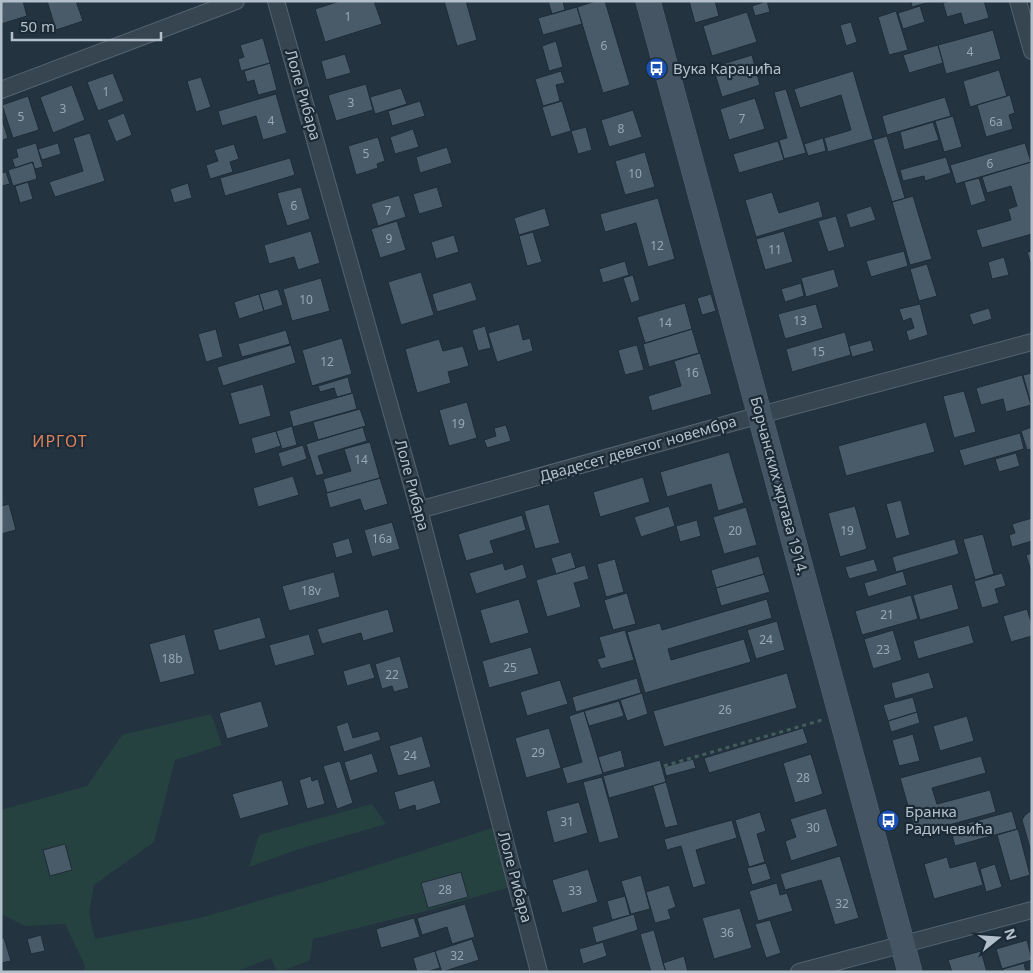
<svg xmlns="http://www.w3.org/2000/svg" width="1033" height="973" font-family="'Noto Sans',sans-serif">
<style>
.green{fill:#254140}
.building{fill:#495b69;stroke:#1e2c37}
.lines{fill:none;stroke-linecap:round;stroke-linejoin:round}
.street-casing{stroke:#55636e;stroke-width:18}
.secondary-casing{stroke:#55636e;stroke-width:25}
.path{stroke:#435d5c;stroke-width:3;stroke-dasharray:4 4;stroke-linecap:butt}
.street{stroke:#374550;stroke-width:16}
.secondary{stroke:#455563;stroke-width:24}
.labels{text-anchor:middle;stroke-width:4.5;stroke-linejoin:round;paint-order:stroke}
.number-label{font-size:12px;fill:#98a7b2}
.poi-label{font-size:15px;fill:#b3c0cb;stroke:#1c2a35;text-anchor:start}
.street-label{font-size:15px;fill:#b3c0cb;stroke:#1c2a35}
.neighbourhood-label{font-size:16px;letter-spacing:1px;fill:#dc825d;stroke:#1c2a35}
</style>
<rect width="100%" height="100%" fill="#233440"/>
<path class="green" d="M211,714l11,31 -47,15 -21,82 -60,43 -5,28 6,26 105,-21 127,-37 175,-56 15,60 -91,26 -113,28 -3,21 -30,12h-3l-6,-14 -36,14h-152l2,-6 -20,-42 -40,2 -24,-12v-104l86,-24 35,-51z
M372,804l14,20 -87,25 -50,18 10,-32z"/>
<path class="building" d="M1,1h22l4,15 -26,8z
M47,1h29l7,20 -27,9z
M340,1h34l8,23 -57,18 -10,-33z
M444,1h22l11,39 -20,6z
M548,1h15l2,9 -13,4z
M596,1h9l25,84 -27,8 -26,-86z
M689,1h26l4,15 -24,7z
M767,1l3,11 -15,4 -3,-10z
M911,1h19v1l-18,5z
M949,1h35l5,17 -25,7 -3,-12 -14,4 -4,-14z
M920,6l5,16 -22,7 -5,-16z
M577,7l5,17 -39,11 -5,-17z
M896,11l12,39 -19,5 -11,-38z
M747,12l10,30 -45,14 -9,-30z
M851,22l6,20 -11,4 -6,-21z
M993,30l8,29 -55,15 -8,-29z
M263,38l7,25 -29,8 -3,-12 6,-2 -4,-12z
M556,41l7,26 -14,4 -7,-25z
M938,45l5,18 -34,10 -6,-18z
M345,54l6,19 -25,7 -5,-19z
M752,55l8,30 -38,12 -9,-30z
M270,63l7,27 -19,5 -4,-15 -7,2 -3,-11z
M999,70l8,26 -37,11 -7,-26z
M561,71l4,12 -9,2 4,16 -17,5 -8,-27z
M853,71l20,68 -45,13 -4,-14 27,-8 -10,-35 -41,13 -6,-19z
M113,73l11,28 -26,10 -11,-29z
M201,77l10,30 -15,5 -9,-31z
M366,84l7,26 -37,11 -8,-26z
M72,85l13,35 -32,13 -13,-36z
M401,88l6,16 -32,10 -5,-17z
M786,89l20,64 -22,6 -5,-19 8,-2 -13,-46z
M276,94l11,39 -24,7 -7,-24 -34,10 -4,-15z
M1010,95l5,18 -6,2 4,14 -27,8 -9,-32z
M28,96l11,34 -26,8 -11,-33z
M945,97l6,19 -64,19 -5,-19z
M755,98l10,31 -36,11 -9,-31z
M420,101l5,15 -33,10 -4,-15z
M562,101l9,30 -20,6 -9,-30z
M633,110l9,27 -33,10 -8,-27z
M124,113l8,22 -16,7 -9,-22z
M953,116l9,31 -18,5 -9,-31z
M1,117l7,21 -7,3z
M933,122l6,18 -35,10 -4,-18z
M586,127l6,23 -14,4 -7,-23z
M413,129l6,18 -24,7 -5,-17z
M90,133l15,48 -50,16 -6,-15 34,-11 -10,-33z
M887,136l18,62 -13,4 -19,-62z
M378,137l7,24 -8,3 1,4 -22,7 -8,-29z
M823,138l3,13 -18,5 -4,-12z
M778,141l6,19 -45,13 -6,-19z
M36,143l7,24 -8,2 -3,-7 -17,6 -3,-9 6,-2 -2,-8z
M58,143l3,11 -19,6 -4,-11z
M1025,143l6,19 -75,22 -6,-19z
M234,144l5,15 -9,3 3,10 -23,7 -4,-14 12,-4 -4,-11z
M447,147l5,16 -32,10 -4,-16z
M645,152l10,35 -30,8 -10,-34z
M946,157l5,16 -26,8 -1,-5 -21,5 -3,-11z
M290,158l5,17 -70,21 -5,-18z
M33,162l4,17 -24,7 -5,-16z
M1031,162l1,72 -50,14 -6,-18 35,-10 -3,-11 9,-3 -6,-20 -24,7 -5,-16z
M6,172l4,12 -9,2v-13z
M979,178l7,23 -15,5 -7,-24z
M28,182l5,17 -13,4 -5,-17z
M188,183l4,15 -18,5 -4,-14z
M301,187l9,32 -23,7 -10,-33z
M437,187l6,20 -24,7 -6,-20z
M772,192l7,21 40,-12 4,16 -67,20 -11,-37z
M399,195l7,22 -28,9 -7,-22z
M913,196l19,63 -22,6 -18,-63z
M658,198l17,61 -27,8 -12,-44 -31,9 -5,-18z
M871,206l5,14 -26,8 -4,-14z
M545,208l5,18 -31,9 -5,-17z
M836,216l9,31 -17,5 -10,-31z
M397,221l9,29 -26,8 -9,-29z
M311,231l9,32 -22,7 -4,-13 -25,7 -5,-19z
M784,231l9,31 -28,8 -9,-31z
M533,232l9,30 -15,4 -8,-30z
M454,235l5,17 -23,7 -5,-17z
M904,251l4,15 -37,11 -5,-16z
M1032,251v17l-5,-16z
M1004,257l5,18 -17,4 -4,-17z
M625,261l4,14 -26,8 -4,-14z
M927,264l10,32 -18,5 -9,-32z
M834,269l5,18 -33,10 -5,-19z
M421,272l13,43 -33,10 -13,-43z
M633,275l7,25 -9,3 -8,-25z
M321,278l9,33 -38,10 -9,-32z
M471,282l6,18 -40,12 -5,-18z
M801,283l3,13 -19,6 -4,-13z
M278,289l5,16 -19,6 -5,-17z
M259,294l5,17 -25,8 -5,-17z
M711,294l5,17 -14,4 -5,-17z
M685,303l7,26 -47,14 -8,-26z
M816,304l7,24 -38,11 -7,-25z
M920,304l8,31 -19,6 -3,-10 8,-3 -3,-10 -8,3 -4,-12z
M989,308l3,11 -19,6 -4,-11z
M519,324l4,16 7,-2 3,13 -36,11 -9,-29z
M485,326l6,22 -13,3 -6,-21z
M216,329l7,28 -17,5 -8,-28z
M692,329l7,24 -50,14 -6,-23z
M286,330l4,14 -48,13 -4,-13z
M845,332l6,23 -59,17 -6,-23z
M342,338l10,36 -40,12 -10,-36z
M439,339l4,12 20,-5 6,20 -21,6 3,11 -34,10 -12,-44z
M871,340l3,11 -22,6 -3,-11z
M291,345l5,18 -73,23 -6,-19z
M637,345l7,25 -19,5 -7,-25z
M700,353l12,41 -60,17 -4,-15 33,-10 -7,-25z
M1032,373v31h-1l-8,-29z
M1022,375l9,30 -25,7 -3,-13 -22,6 -5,-17z
M348,377l4,16 -15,4 -3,-9 -14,4 -2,-6z
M263,384l8,32 -32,9 -9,-32z
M964,391l12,41 -22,6 -11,-42z
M353,393l4,16 -64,18 -4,-16z
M467,402l10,36 -28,8 -10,-36z
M360,409l6,17 -48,14 -5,-18z
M926,422l9,30 -89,24 -8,-30z
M506,425l5,16 -24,7 -3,-8 12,-4 -2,-8z
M292,426l5,19 -15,4 -6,-18z
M363,427l4,14 -49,15 6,18 -8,2 -10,-32z
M1032,427v22l-5,1 -6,-19z
M276,431l5,15 -26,8 -4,-16z
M1020,433l4,16 -60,17 -5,-16z
M370,442l10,36 -53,15 -4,-14 28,-8 -7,-22z
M303,445l4,14 -25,8 -4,-14z
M729,452l15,51 -26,8 -7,-27 -44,13 -7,-25z
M1016,453l4,13 -21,6 -4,-13z
M293,476l6,19 -41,12 -5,-19z
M643,477l7,25 -50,15 -7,-25z
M380,478l8,26 -24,7 -4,-12 -30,9 -4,-15z
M901,500l9,35 -14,4 -10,-35z
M9,504l7,26 -15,4v-28z
M549,504l11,39 -25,6 -11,-38z
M669,506l6,20 -34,11 -7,-20z
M855,506l12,43 -27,8 -12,-44z
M746,507l11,38 -33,9 -11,-37z
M522,515l4,15 -36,11 4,12 -28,8 -8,-27z
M1032,518v23l-20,6 -3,-12 6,-2 -3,-9z
M697,520l4,16 -21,6 -4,-16z
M392,522l8,27 -28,8 -8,-27z
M983,534l11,40 -19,6 -12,-41z
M349,538l4,15 -17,5 -4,-15z
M955,539l4,15 -63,18 -4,-15z
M571,552l5,16 -20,6 -5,-16z
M1032,553v21l-6,-19z
M759,556l5,18 -48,14 -5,-18z
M615,559l9,33 -18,5 -9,-33z
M874,559l4,12 -29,8 -4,-12z
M503,563l2,7 18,-6 4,14 -51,16 -7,-21z
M585,565l4,14 -15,4 7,24 -34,10 -11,-37z
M903,571l4,14 -39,12 -4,-14z
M334,572l6,25 -51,14 -7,-25z
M1002,573l4,13 -11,3 4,14 -17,5 -8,-27z
M764,574l6,18 -49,14 -5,-18z
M952,584l7,25 -39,11 -7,-25z
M627,593l9,31 -23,6 -9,-30z
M911,595l7,24 -56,16 -7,-24z
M519,599l10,34 -39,11 -10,-34z
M767,599l5,19 -104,31 3,11 73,-21 7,23 -106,31 -18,-61 33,-9 2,7z
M388,609l6,23 -31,9 -2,-8 -39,11 -5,-15z
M1027,609l5,16v11l-21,6 -8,-26z
M260,617l6,21 -47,13 -6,-21z
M777,621l8,29 -29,9 -9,-29z
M969,625l5,18 -56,16 -5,-18z
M625,630l9,30 -33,9 -4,-10 8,-2 -6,-20z
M893,630l9,30 -29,9 -9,-30z
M185,634l10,40 -35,9 -11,-39z
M309,634l6,21 -40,11 -6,-21z
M531,647l8,27 -50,14 -7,-27z
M400,656l9,32 -15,4 -2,-6 -10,3 -7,-25z
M370,663l5,15 -28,8 -4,-15z
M929,672l5,16 -39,11 -4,-16z
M787,673l10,35 -133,39 -11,-36z
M637,678l4,15 -65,19 -4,-15z
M560,680l8,24 -41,12 -7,-24z
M642,693l6,21 -21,7 -7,-21z
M913,697l4,15 -29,9 -5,-16z
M261,701l8,26 -42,12 -8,-26z
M619,701l5,15 -35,10 -5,-15z
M584,711l19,63 -36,10 -5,-16 20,-6 -13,-46z
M917,712l3,11 -29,9 -3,-11z
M967,716l7,25 -34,10 -7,-25z
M348,722l5,16 25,-7 3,9 -37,12 -8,-26z
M549,728l12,40 -35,10 -11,-40z
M803,728l5,15 -99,30 -5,-15z
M913,734l7,27 -21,5 -7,-26z
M422,736l9,31 -33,9 -9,-30z
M621,750l4,17 -22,6 -5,-16z
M372,753l6,19 -28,9 -6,-19z
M811,754l12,40 -28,9 -12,-40z
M981,756l5,17 -54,15 5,16 53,-14 6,22 -80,22 -16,-56z
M693,759l3,9 -30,8 -2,-9z
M660,760l6,22 -57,16 -6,-22z
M340,761l13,42 -16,6 -14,-43z
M311,776l1,5 6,-2 7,25 -18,5 -8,-29z
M602,777l17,61 -20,5 -16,-61z
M282,780l7,25 -49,14 -8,-25z
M434,780l7,23 -25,8 -1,-6 -16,5 -5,-18z
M666,782l12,43 -13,3 -12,-42z
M579,802l9,31 -34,10 -8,-32z
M826,808l12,38 -47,15 -6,-20 11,-4 -6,-18z
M1032,810v45l-10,-35 3,-5z
M1012,811l5,18 -62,17 -5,-18z
M760,812l6,19 -9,3 8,28 -16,5 -14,-47z
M732,820l5,18 -41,12 10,34 -13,4 -12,-42 -14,4 -3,-11z
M1018,829l12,46 -20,6 -13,-46z
M65,844l7,26 -22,6 -7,-26z
M840,856l19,62 -24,7 -14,-45 -36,10 -5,-16z
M947,857l3,11 26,-7 7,24 -49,14 -10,-35z
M766,863l5,16 -19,6 -5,-17z
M995,864l7,23 -16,5 -6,-23z
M588,869l10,33 -36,11 -10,-33z
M461,872l7,25 -40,11 -7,-25z
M641,875l9,34 -19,5 -10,-33z
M777,883l3,12 7,-2 6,18 -35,10 -9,-30z
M669,885l7,22 -8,3 3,9 -16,4 -9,-31z
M625,896l5,19 -18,5 -5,-19z
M465,904l10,33 -23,7 -5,-17 -25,8 -5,-17z
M740,908l12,40 -38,11 -12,-41z
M634,914l4,16 -42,13 -4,-16z
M414,918l6,19 -39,11 -5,-19z
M770,920l11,33 -15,5 -11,-34z
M654,930l9,33 3,9h-15l-11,-38z
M41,935l4,16 -14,3 -4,-15z
M1,938h3l7,23 -10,2z
M472,939l7,21 -37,12 -7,-21z
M1027,940l5,20 -30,9 -6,-20z
M603,942l4,14 -24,8 -4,-15z
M435,951l5,17 -14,4h-9l-4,-14z
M981,951l6,21h-35l-4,-12z
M684,956l4,16h-22l-3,-9z
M1024,963l2,9h-23v-3z"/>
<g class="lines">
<defs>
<path id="street" d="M276,1l143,509 120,462
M1018,1l14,50
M1,90l235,-89
M419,510l341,-95 272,-73
M799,972l233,-62"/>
<path id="secondary" d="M648,1l262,971"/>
</defs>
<use href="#street" class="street-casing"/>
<use href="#secondary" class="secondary-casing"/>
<path class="path" d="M664,766l158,-46"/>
<use href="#street" class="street"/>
<use href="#secondary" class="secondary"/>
</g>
<defs>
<symbol id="bus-disc" viewBox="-11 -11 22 22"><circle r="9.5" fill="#1a4fb4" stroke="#1c2a35"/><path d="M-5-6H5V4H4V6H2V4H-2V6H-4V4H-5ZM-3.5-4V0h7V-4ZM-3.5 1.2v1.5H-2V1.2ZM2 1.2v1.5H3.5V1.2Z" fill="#fff"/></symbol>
</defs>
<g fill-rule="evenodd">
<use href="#bus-disc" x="644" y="56" width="25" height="25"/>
<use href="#bus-disc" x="876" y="808" width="25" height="25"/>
</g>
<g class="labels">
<g class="number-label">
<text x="348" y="21">1</text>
<text x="604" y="50">6</text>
<text x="970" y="56">4</text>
<text x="106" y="96">1</text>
<text x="351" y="107">3</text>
<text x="63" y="113">3</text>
<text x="21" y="121">5</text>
<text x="742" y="123">7</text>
<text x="271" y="125">4</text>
<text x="996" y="126">6a</text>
<text x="621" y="133">8</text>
<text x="366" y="158">5</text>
<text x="990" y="168">6</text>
<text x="635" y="178">10</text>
<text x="294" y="210">6</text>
<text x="388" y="215">7</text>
<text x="389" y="243">9</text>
<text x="657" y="250">12</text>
<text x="775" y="254">11</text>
<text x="306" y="304">10</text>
<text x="800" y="325">13</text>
<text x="665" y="327">14</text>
<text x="818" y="356">15</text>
<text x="327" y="366">12</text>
<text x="692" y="377">16</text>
<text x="458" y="428">19</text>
<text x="361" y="464">14</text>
<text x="735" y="535">20</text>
<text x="847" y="535">19</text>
<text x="382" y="543">16a</text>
<text x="311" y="595">18v</text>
<text x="887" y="619">21</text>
<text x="766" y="644">24</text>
<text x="883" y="654">23</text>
<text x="172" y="663">18b</text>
<text x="510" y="672">25</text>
<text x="392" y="679">22</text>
<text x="725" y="714">26</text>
<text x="538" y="757">29</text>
<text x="410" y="760">24</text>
<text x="803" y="782">28</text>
<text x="567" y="826">31</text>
<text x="813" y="832">30</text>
<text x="445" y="894">28</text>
<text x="575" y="895">33</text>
<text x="842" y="908">32</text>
<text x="727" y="937">36</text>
<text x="457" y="960">32</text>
</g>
<g class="poi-label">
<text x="673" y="74">Вука Караџића</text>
<text x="905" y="817">Бранка<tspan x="905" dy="17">Радичевића</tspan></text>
</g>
<g class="street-label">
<text transform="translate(303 95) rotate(74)" y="5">Лоле Рибара</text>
<text transform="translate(638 449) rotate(-16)" y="5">Двадесет деветог новембра</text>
<text transform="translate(412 485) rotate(75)" y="5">Лоле Рибара</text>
<text transform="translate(779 486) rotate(75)" y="5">Борчанских жртава 1914.</text>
<text transform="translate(515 877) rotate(75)" y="5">Лоле Рибара</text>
</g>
<g class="neighbourhood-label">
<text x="60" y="447">ИРГОТ</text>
</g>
</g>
<rect width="1033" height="973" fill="none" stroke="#b3c0cb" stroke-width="5"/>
<g transform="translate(998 938) rotate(73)" stroke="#1c2a35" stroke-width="4" paint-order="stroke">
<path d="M0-4L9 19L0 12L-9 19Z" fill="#b3c0cb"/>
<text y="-8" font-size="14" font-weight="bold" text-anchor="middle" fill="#b3c0cb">N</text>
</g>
<path d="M12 32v8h149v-8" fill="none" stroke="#b3c0cb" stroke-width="2.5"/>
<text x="20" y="32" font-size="15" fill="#b3c0cb" stroke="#1c2a35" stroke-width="4" paint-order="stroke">50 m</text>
</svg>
